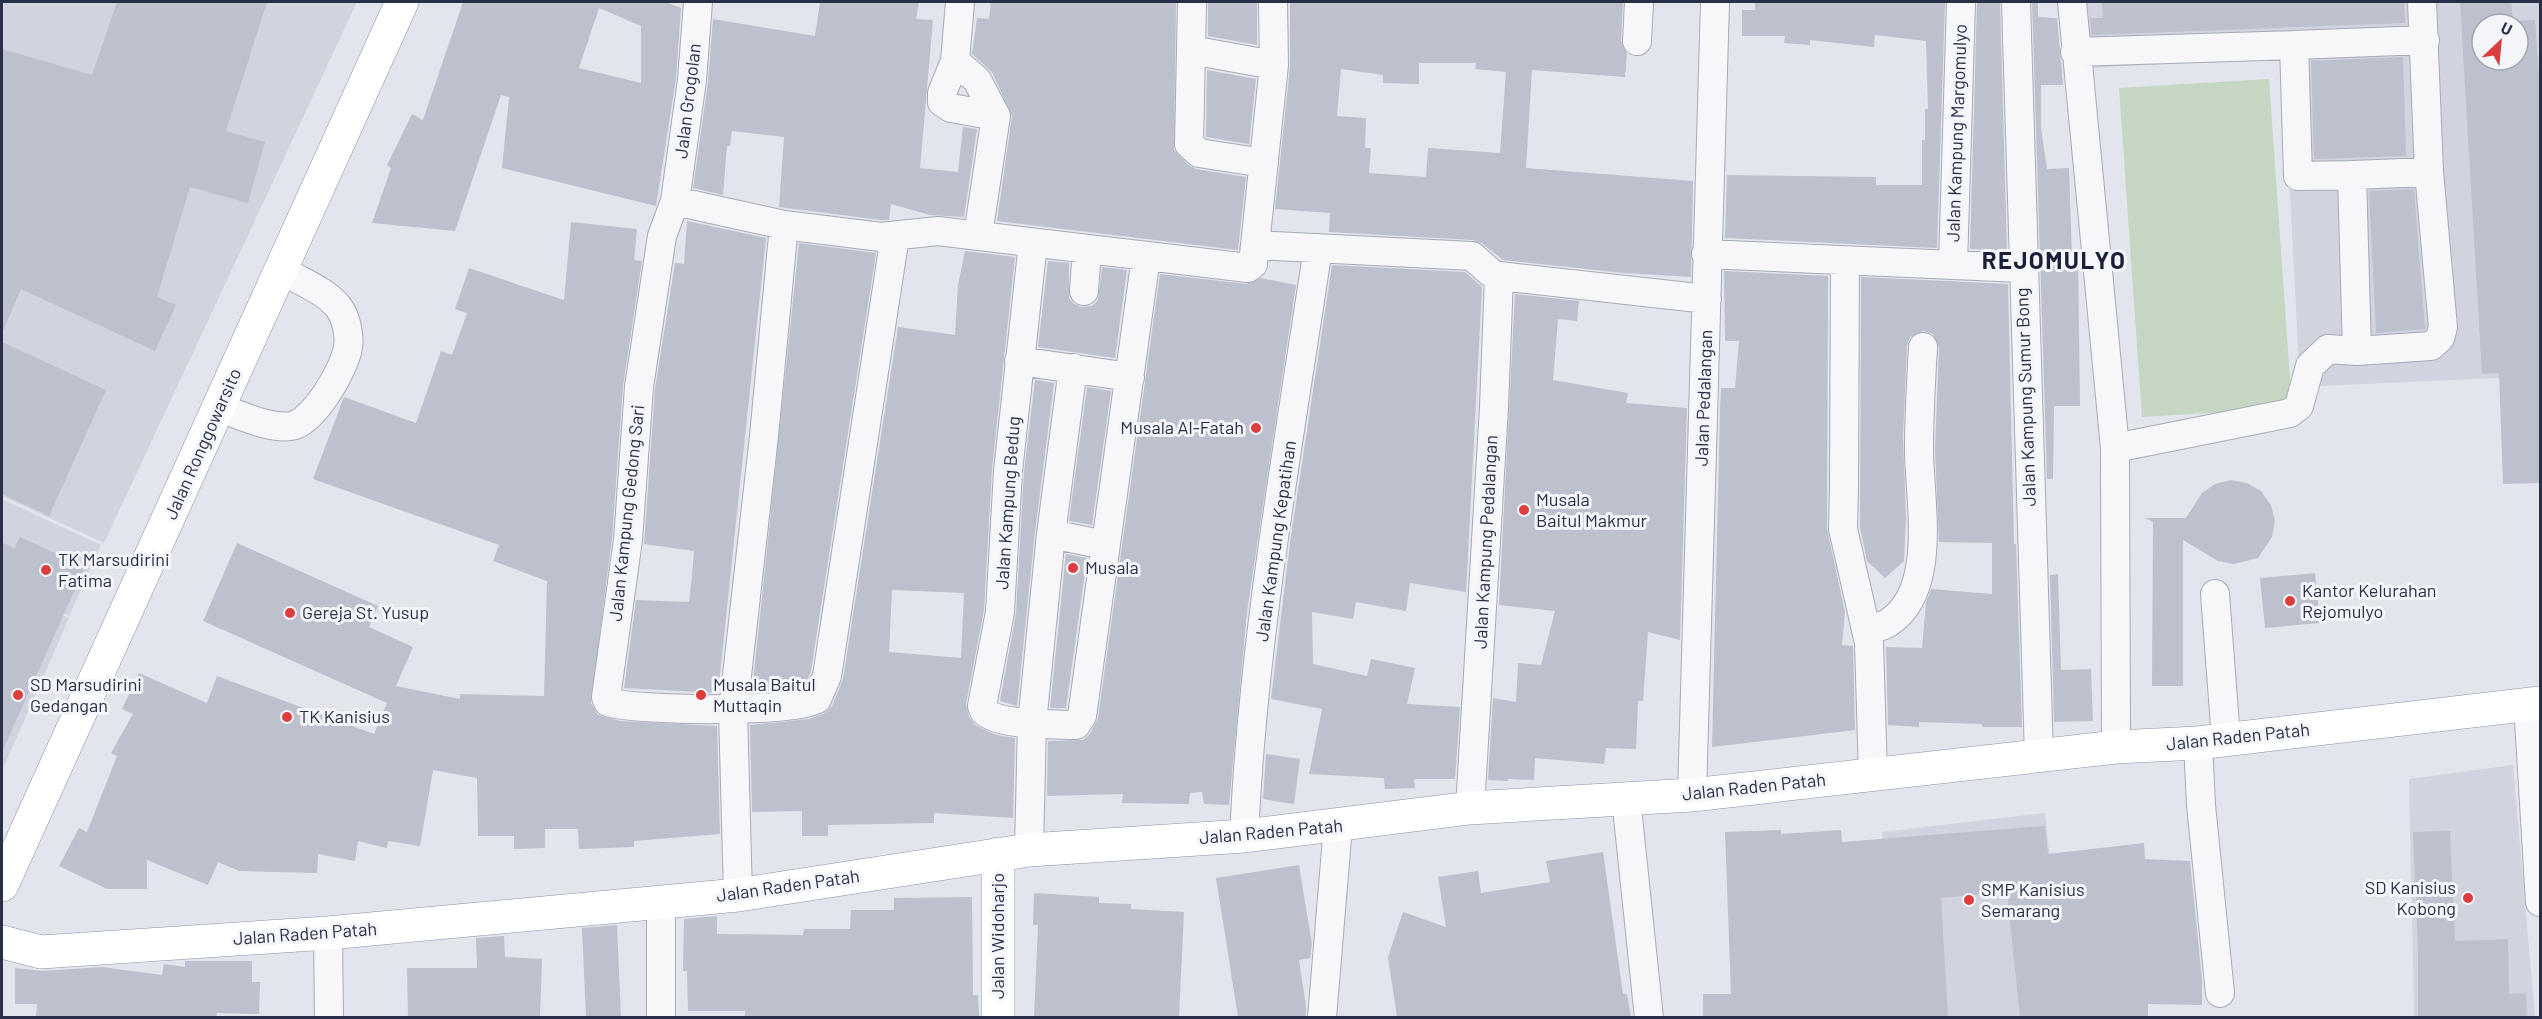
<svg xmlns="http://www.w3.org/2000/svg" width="2542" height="1019" font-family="Barlow,sans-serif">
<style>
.built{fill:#d1d4df;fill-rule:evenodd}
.green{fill:#c5d7c3}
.building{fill:#bdc0cd;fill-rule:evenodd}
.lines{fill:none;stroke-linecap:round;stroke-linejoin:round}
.minor-casing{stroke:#a7abb8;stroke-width:30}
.highway-casing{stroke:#8990a5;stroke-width:34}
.minor{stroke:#f7f7fa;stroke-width:28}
.highway{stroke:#fff;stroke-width:33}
.poi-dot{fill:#dc3e3e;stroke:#f3f5f9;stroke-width:2}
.labels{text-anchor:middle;stroke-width:6;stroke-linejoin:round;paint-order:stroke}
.street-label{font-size:18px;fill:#292f47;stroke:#f3f5f9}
.poi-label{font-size:18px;fill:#292f47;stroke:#f3f5f9;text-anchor:start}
.district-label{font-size:24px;font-weight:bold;letter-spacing:1.5px;fill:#1b2038;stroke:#f3f5f9}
</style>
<rect width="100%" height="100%" fill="#e3e5ed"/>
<path class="built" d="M2,2h355l-253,541 -102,-47z
M2082,2h458v374l-240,11 -17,-329 -198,10zM2482,24h36v36h-36z
M2,499l99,46 -32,71 -46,-21 -11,23 -10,-5z
M23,597l46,21 -67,153v-156l10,4z
M2513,765l22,252h-121l-5,-238z
M2045,813l22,204h-179l-6,-185z"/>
<path class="green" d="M2269,79l23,329 -150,9 -23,-329z"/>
<path class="building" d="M117,2h150l-41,129 39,11 -17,61 -58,-16 -33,110 19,8 -21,46 -134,-62 -19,44v-284l90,26z
M463,2h203l15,6 -5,70 -20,128 -154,-38 7,-71 -8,-2 -46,136 -83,-8 19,-55 -4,-3 25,-51 11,6zM599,8l42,18v57l-62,-15z
M820,2h99l-3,17 17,1 -13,148 38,4 5,-45 14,2 -13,88 -34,-2 -39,-11 -2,16h-8l-102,-13 5,-70 -52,-6 -2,15h-3l-4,49 -30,-7 15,-106 5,-63 102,17z
M991,2h185l-2,148 14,15 8,4 50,8 -8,73 -241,-29 15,-105 -20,-44 -20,-18 5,-36 12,1z
M1208,2h49v43l-49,-9z
M1290,2h333l-2,38 6,14 -2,23 -93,-7 -6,98 167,13 -2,96 -67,-4 -121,-13 -20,-16 -10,-4 -144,-8 1,-19 -55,-4 15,-142zM1419,63h57l-1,6 31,3 -6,81 -72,-5 -2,29 -57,-4 2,-25h-6l1,-30 -29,-2 4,-47 42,6v8l36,1z
M1755,2h190l-8,246 -212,-10 2,-63 149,2v8h46v-45h3v-31h3l-2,-68 -51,-6 -1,12 -64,-7v5l-26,-2 1,-7h-43v-26h13z
M1977,2h23l7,249 -37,-2z
M2032,2h6v15l19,1 6,67h-22v43l6,41 22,-1 3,89h6l2,149h-26l-1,73h-6z
M2102,2h302l1,21 -313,12 -2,-17h13z
M2460,2h51l2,19 22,-1 6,86v377l-38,1 -4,-111 -17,1zM2482,24h36v36h-36z
M2403,57l3,99 -92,3 -3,-98z
M1207,70l49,9 -7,65 -43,-7z
M2414,189l11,140 -49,4 -7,-142z
M687,221l79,17 -48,455 -94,-5 12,-88 53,2 3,-26 2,-25 -50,-7 11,-155 20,-126 9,1z
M571,222l66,7 -3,31 8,1 -19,125 -11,152 -21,165 7,12 22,6 97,5 3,108 -86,7v6l-55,2 -1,-20h-33v19l-31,1v-13h-36l-1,-58 -44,-8 -13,76 -32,-5 -1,7 -29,-7 -3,20 -37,-7 -1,19 -78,-2 -21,-9 -10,23 -61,-25v29h-40l-48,-23 20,-38 8,4 30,-76 -6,-3 22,-39 -11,-5 17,-36 68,30 10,-27 157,58 13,-31 -184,-82 34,-78 141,63 -9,21 44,20 -17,39 64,13v-5l84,2 3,-115 -54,-20 6,-16 -186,-66 31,-82 72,26 25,-72 11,4 15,-42 -12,-4 14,-41 95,32z
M799,243l77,10 -65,418 -6,15 -53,6z
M965,251l50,6 -23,212 -8,141 -18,94 3,13 6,8 21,10 19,3 -2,80 -79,-5v10l-106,2v11h-26v-25l-50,1 -2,-87 59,-6 14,-5 9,-8 11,-27 55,-352 57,8 3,-50zM892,590l72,3 -3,65 -72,-6z
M1048,261l21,2v35l5,6 8,3 10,-1 6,-6 4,-33 25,3 -12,88 -77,-11z
M1332,265l133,7 17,15 -16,305 -56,-9 -4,28 -50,-9 -3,17 -41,-7 1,52 54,12 4,-17 44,9 -8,36 53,3 -5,72h-41l1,9 -30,1 -1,-11 -75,-4 13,-65 -51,-10 19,-156z
M1724,271l104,5 -1,253 18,83 -3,33 11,1 2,84 -143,17 8,-337 1,-22h14l4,-47h-14z
M1160,274l86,10 15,-6 35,7 -49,327 -18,193 -25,-1 -2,-12 -12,1 -1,11 -67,-1 1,-9 -76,2 1,-55 35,-1 7,-6 8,-16z
M1861,277l147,7 6,260h2l6,183h-40v-3l-63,-2v5l-31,-2 -2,-78 36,1 4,-46 5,-13 61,5v-51l-53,-1 -4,-93 4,-101 -6,-14 -10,-3 -13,6 -3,9 -4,90 3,82 -2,43 -19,17 -18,-17 -7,-34z
M1515,294l64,7 -2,20 -19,-2 -5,61 75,13 -2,10 61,5 -7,232 -32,-8 -5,69h-5l-2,48 -30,-1 -2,16 -69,-6 -1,22 -26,-1v2l-20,-1 5,-82 23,4 2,-39 23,2 14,-54 -56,-6z
M2,342l104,48 -57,126 -47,-22z
M1035,380l19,3 -19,149 -18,174 -17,-5 16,-88 8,-141z
M1087,387l24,4 -19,134 -23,-4z
M2231,480l16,3 14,8 10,14 4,16 -3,16 -14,21 -24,6 -16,-3 -35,-21v146h-31l1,-164 -8,-4h41l16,-25 13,-9z
M20,537l65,30 -83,185v-210l12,6z
M1066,554l21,4 -21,150h-16z
M2315,573l5,50 -55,5 -5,-50z
M2058,574l3,96 30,-1 2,52 -39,1 -4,-147z
M1266,754l34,5 -6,45 -31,-5z
M2045,826l3,28 96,-11 1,16 45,2 12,119v25l-54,-1v13h-128l-13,-125 -66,6 7,119h-245v-23h28l-6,-162 56,-2v4l60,-4 1,12z
M2450,831l5,110 53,-2 1,55 17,-1 1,24h-109v-68l-5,-117z
M1603,852l20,142h4l4,23h-234l-9,-60 15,-45 43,15 -8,-50 40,-6 3,22 69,-11 -4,-21z
M1299,865l13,79 -2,14 -11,2 7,46v11h-68l-22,-139z
M1034,893l65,4v6l32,1v5l53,3 -5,105h-145l4,-92h-5z
M972,897l1,98h5l1,22h-234v-6h-57l-1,-40h-4l1,-52 33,-3v18l86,1 1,-6h46l1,-19h43v-12z
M617,925l4,92h-35l-4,-89z
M504,936l1,21 37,2 -2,58h-132l-1,-49h70l-1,-30z
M185,961h67v21h8l-1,32 -42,-1 -1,4h-180l1,-13h-22v-36l27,3 60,-4 60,8 2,-11 21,3z"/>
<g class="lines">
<defs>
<path id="minor" d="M698,2l-6,78 -17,121 -13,35 -23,151 -11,153 -22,157 2,5c25,9 190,11 209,-3l10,-23 68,-440
M960,2l-5,59 -13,32v9l9,6 45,8
M1192,2l-3,142 10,9 65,10
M2016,2l23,754
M2072,2l43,446 1,299
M1637,41l2,-39
M1191,50l83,15
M2075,52l219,-7
M955,61l22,19 19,36
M2352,175l-54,1 -4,-131 131,-5
M675,201l109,24 97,12 57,-6 310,37 5,-4 21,-199 -1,-63
M978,235l18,-119
M1033,243l-25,228 -8,141 -18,94 2,5c15,15 70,13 92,14l6,-9 64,-459
M1255,245l217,11 19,17 8,3 208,23
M1706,254l316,14
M1845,261l-1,225 -1,43 26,114 4,132
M1953,265l8,-263
M1084,291l3,-42
M2357,351l-5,-176 77,-3
M1019,361l111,16
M220,408c20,7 49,21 71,18 22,-3 54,-57 57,-79 2,-11 -2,-30 -9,-39 -12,-17 -40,-27 -57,-38
M2115,448l175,-35 9,-7 11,-40 18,-17 29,2 74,-5 9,-8 3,-11 -14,-155 -7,-170
M1051,534l54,11
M2215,594l11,145
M1866,630c7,-2 16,-3 22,-7 51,-32 31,-124 31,-174 0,-34 2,-68 4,-102
M2528,704l12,198
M2198,743l3,62 19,188
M1692,795l23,-793
M1626,798l23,220
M1470,808l24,-401 5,-131
M1244,836c9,-198 45,-394 74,-588
M1029,850l3,-127 19,-189 22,-166
M738,895l-5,-184 31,-275 20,-211
M661,902v116
M328,933l1,85
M1322,1018l16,-192"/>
<path id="highway" d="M998,854v164
M2,885l400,-883
M2,942l39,10 287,-19 410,-38 291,-45 215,-14 226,-28 222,-13 424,-48 82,-4 342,-40"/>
</defs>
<use href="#minor" class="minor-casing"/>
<use href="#highway" class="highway-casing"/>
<use href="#minor" class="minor"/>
<use href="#highway" class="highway"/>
</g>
<g class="poi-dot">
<circle cx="1256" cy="428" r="6"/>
<circle cx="1524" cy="510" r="6"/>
<circle cx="1073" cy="568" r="6"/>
<circle cx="46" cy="570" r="6"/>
<circle cx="2290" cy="601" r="6"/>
<circle cx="290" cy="613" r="6"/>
<circle cx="18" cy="695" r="6"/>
<circle cx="701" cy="695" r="6"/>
<circle cx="287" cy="717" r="6"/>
<circle cx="2468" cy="898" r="6"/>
<circle cx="1969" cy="900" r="6"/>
</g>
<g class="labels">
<g class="street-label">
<text transform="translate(688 101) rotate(-83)" y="6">Jalan Grogolan</text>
<text transform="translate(1957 133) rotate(-88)" y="6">Jalan Kampung Margomulyo</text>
<text transform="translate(2026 397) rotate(-92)" y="6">Jalan Kampung Sumur Bong</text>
<text transform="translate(1704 398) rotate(-88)" y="6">Jalan Pedalangan</text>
<text transform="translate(203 444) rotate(-66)" y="6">Jalan Ronggowarsito</text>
<text transform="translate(1008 503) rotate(-86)" y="6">Jalan Kampung Bedug</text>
<text transform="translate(627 513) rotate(-84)" y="6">Jalan Kampung Gedong Sari</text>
<text transform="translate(1276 541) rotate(-82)" y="6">Jalan Kampung Kepatihan</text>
<text transform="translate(1486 542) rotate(-87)" y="6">Jalan Kampung Pedalangan</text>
<text transform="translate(2238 737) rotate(-6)" y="6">Jalan Raden Patah</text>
<text transform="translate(1754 787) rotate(-6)" y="6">Jalan Raden Patah</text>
<text transform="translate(1271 832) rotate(-5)" y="6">Jalan Raden Patah</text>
<text transform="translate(788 886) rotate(-8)" y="6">Jalan Raden Patah</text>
<text transform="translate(305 934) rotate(-4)" y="6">Jalan Raden Patah</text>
<text transform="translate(998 936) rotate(-90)" y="6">Jalan Widoharjo</text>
</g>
<g class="poi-label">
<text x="1244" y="434" text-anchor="end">Musala Al-Fatah</text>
<text x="1536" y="506">Musala<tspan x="1536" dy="21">Baitul Makmur</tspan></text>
<text x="58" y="566">TK Marsudirini<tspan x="58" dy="21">Fatima</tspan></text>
<text x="1085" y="574">Musala</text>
<text x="2302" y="597">Kantor Kelurahan<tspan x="2302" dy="21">Rejomulyo</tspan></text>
<text x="302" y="619">Gereja St. Yusup</text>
<text x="30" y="691">SD Marsudirini<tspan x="30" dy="21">Gedangan</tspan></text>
<text x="713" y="691">Musala Baitul<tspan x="713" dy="21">Muttaqin</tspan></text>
<text x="299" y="723">TK Kanisius</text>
<text x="2456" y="894" text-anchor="end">SD Kanisius<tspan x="2456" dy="21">Kobong</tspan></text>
<text x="1981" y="896">SMP Kanisius<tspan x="1981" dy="21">Semarang</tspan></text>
</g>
<g class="district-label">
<text x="2054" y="269">REJOMULYO</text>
</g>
</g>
<rect width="2542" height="1019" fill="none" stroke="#292f47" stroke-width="6"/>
<g transform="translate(2500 42) rotate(26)"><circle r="28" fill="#f3f5f9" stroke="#a2a6b2" stroke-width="1.5"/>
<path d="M0-4.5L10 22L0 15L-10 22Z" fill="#dc3e3e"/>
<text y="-9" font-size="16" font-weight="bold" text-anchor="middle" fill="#292f47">U</text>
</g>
</svg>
